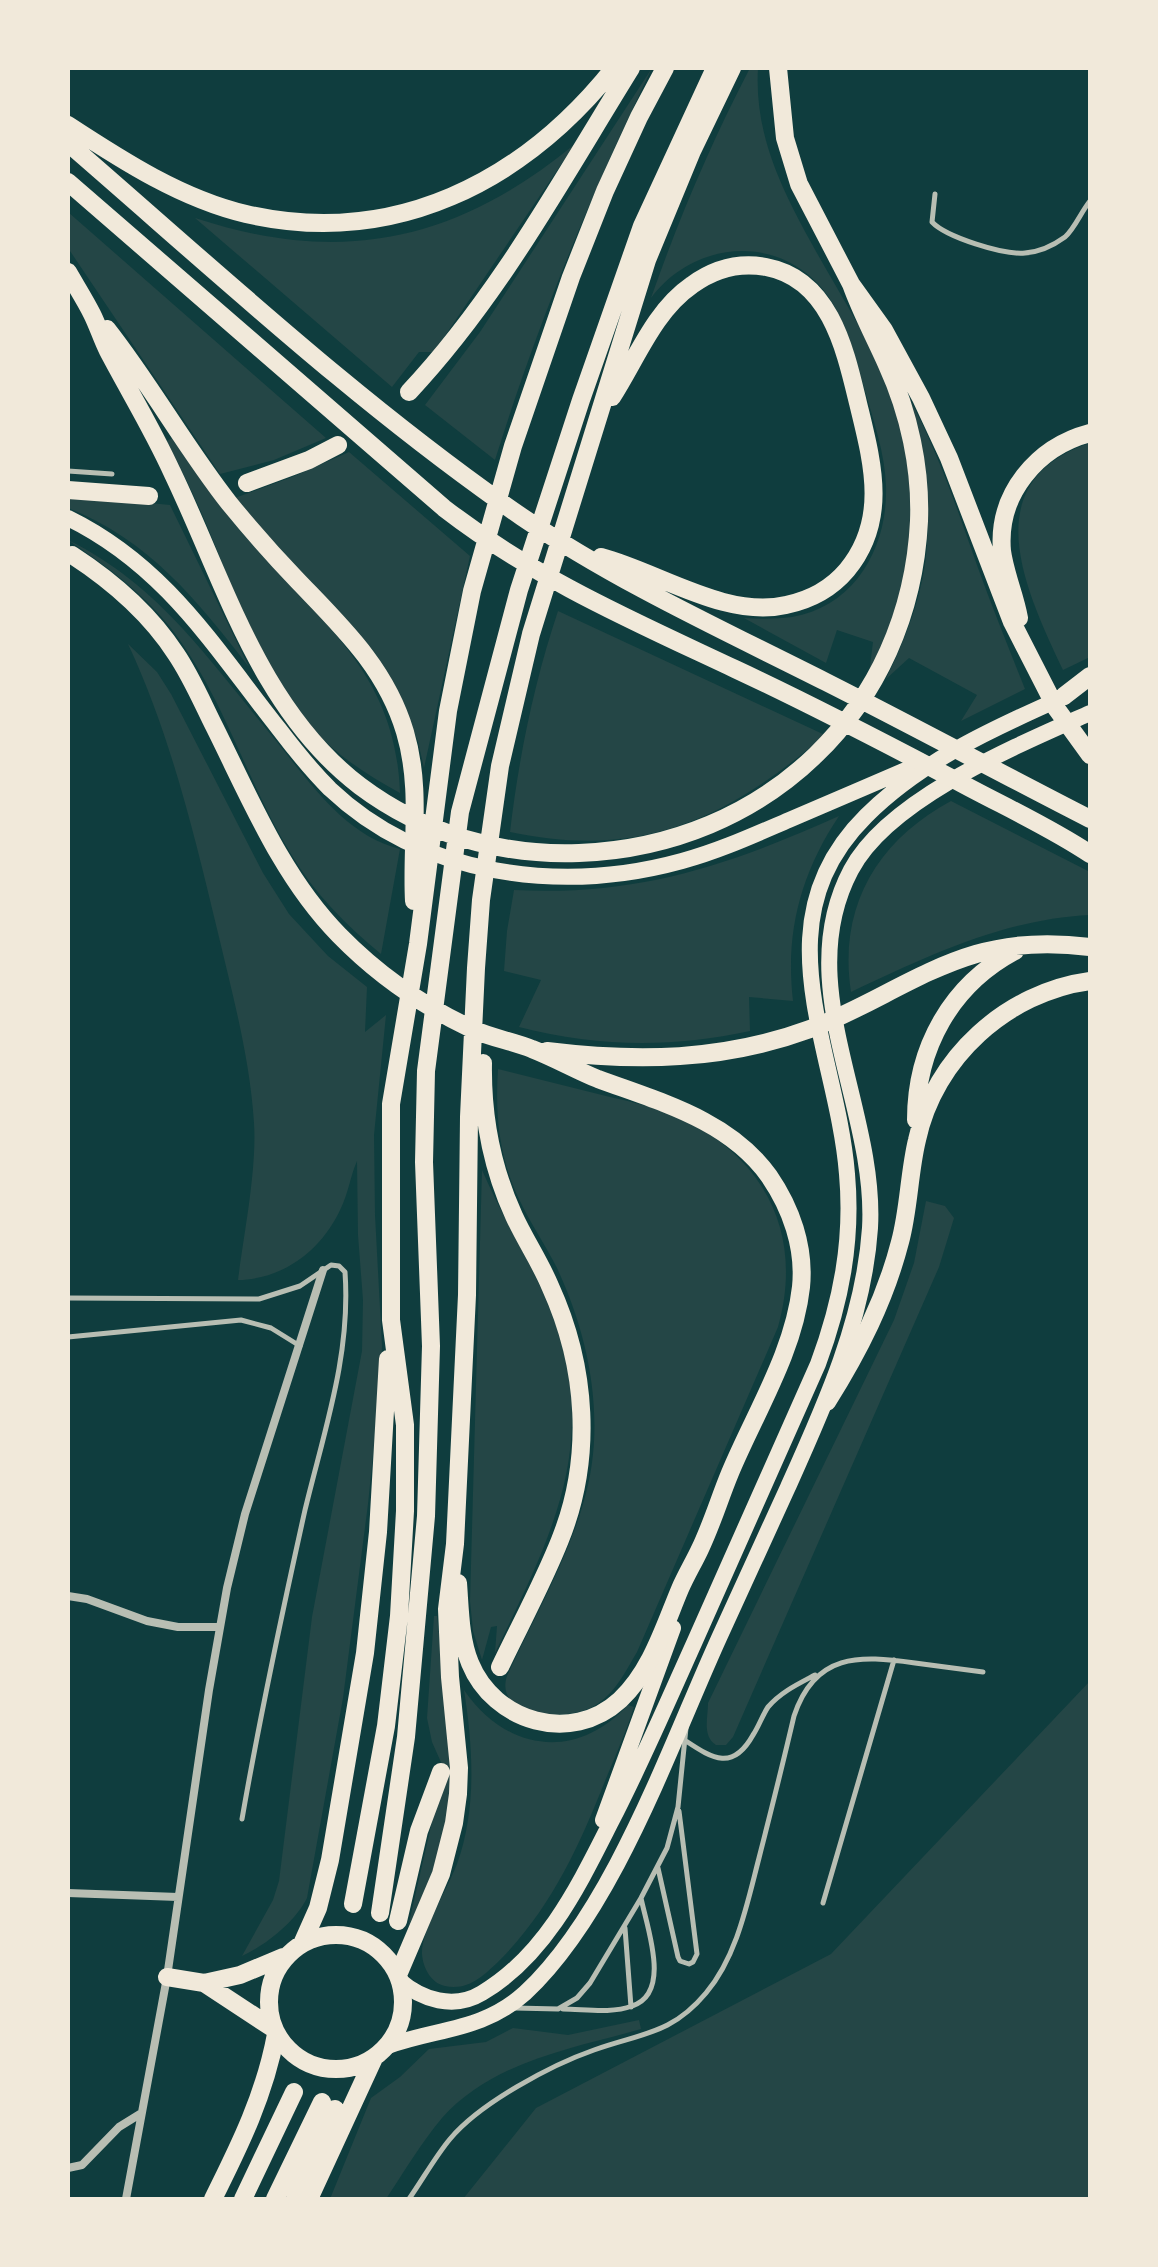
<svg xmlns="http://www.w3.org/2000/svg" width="1158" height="2267" font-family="Arial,sans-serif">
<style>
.green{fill:#244646}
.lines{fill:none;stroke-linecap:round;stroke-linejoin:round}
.service{stroke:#b8beb3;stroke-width:5}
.minor{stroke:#b8beb3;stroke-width:8}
.primary{stroke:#f1e9da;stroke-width:16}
.trunk{stroke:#f1e9da;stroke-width:18}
</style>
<rect width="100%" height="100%" fill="#0f3d3e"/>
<path class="green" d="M652,68c-63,131 -114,254 -157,392l-70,-55 55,-73z
M750,68h8c-4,66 24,122 55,178 22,40 48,80 67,122 36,82 40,171 11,256 -5,17 -15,33 -22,50l4,-32 -36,-12 -11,33 -82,-45c16,1 32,1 48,-1 64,-11 96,-71 94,-131 -1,-32 -12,-64 -21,-95 -10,-35 -20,-77 -45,-105 -48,-53 -128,-43 -169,12 28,-80 60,-155 99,-230z
M575,144l-141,208h-15l-27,35 -197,-169c147,48 261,24 380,-74z
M68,212l258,226 -52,22 -54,14 -152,-226z
M906,392c31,57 51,116 72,176 15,41 31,81 47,121l-64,32 16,-26 -68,-37 -23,21c24,-50 44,-102 41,-159 -2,-40 -14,-87 -21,-128z
M172,438c27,39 54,78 86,113 71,78 138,127 142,242 -33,-18 -64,-38 -89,-66 -53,-60 -78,-141 -109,-213 -11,-25 -23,-49 -35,-73z
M1090,443v214l-27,13c-37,-79 -90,-188 27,-227z
M349,452l121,104 -46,212 -6,-26 -19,-48 -27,-45 -140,-150 60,-22z
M68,495l102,10 79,162c-52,-67 -100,-127 -181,-159z
M68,540c46,23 80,51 115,89 33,36 63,76 94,113 33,41 69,94 123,107l-19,105c-35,-29 -67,-61 -90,-100 -45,-73 -67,-158 -121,-227 -28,-35 -65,-62 -102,-87z
M558,611l267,124c-98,84 -184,125 -315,97 9,-76 24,-149 48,-221z
M128,644l29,28 14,22 92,179 26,41 39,42 39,31 -2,45 21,-17 -12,120 1,80 7,131 -2,41 -12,117 -25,194 -36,200c-12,24 -41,47 -65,58l31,-56 6,-19 33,-264 50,-266 1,-51 -5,-65 -1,-74c-6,13 -9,33 -16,47 -19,42 -57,71 -103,72 6,-47 19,-111 16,-157 -4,-64 -21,-127 -36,-190 -23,-96 -48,-200 -90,-289z
M951,801l139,71v43c-86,4 -162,41 -239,77 -13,-85 26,-151 100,-191z
M839,816c-38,57 -54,116 -46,185l-44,-4 1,34c-79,17 -153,16 -231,-4l22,-47 -37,-9 3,-40 7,-41c124,6 213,-24 325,-74z
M498,1069c36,9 72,18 108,27 22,5 44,10 65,18 91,38 134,117 107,213l-141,325c-12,20 -22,42 -43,54 -24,15 -101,13 -87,-30 25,-54 60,-116 76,-172 24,-78 8,-163 -26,-236 -12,-24 -27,-45 -38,-69 -20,-42 -24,-84 -21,-130z
M482,1170c21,49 50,93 69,142 51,130 0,225 -56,341l2,-27 -6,1 -9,33 -9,-29 -3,-30z
M926,1201l19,5 9,12 -15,49 -206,470 -7,8h-10c-14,-9 -8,-27 -8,-42l186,-383 20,-57z
M434,1616h3c6,59 20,123 14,183 -4,41 -24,92 -43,128l36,-158 -12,-27 -5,-24z
M1090,1681v518h-627l73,-91 295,-154z
M464,1690c43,62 112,71 164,15l6,2c-8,25 -19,50 -29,74 -27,68 -55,129 -107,181 -15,14 -30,29 -53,24 -14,-3 -22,-18 -23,-32 -1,-23 26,-66 35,-90 20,-55 16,-117 7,-174z
M639,2020l2,9c-70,20 -148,32 -199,89 -21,25 -38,54 -56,81h-56l41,-101 29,-21 29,-28 57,-7 27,-14 55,7z"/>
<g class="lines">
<path class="service" d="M935,194l-3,28c14,15 71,33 93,31 14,-1 29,-8 40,-16 10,-9 16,-25 25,-36
M68,471l44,3
M68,1298l191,1 41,-13 31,-21 8,1 6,6c6,83 -21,159 -40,238 -23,103 -45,206 -63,309
M68,1337l173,-17 30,8 29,18
M686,1741c27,18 47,30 67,-6 6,-9 9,-19 15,-28 13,-15 30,-23 47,-32
M658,1868l20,89 2,4 9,3 4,-2 4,-8 -18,-143
M823,1903l71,-243
M625,1928l6,79
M515,2008l43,1 19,-11 13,-15 51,-85 26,-50 11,-41 8,-79
M563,2009c21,0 48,5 69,-3 40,-13 15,-78 9,-108
M409,2199c14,-20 26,-42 41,-60 30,-36 101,-74 144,-89 47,-17 77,-15 112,-57 31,-37 41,-89 53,-135 12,-47 24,-95 35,-142 21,-63 65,-61 121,-53 23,3 45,6 68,9"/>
<path class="minor" d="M68,1596l19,3 60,22 31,6h41
M68,1893l110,4
M68,2168l14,-3 37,-38 21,-13
M126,2199l41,-222 42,-287 18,-102 18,-74 78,-244"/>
<path class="primary" d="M68,518c98,48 146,129 211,211 16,21 33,42 51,60 93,88 232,105 352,72 37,-10 72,-26 107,-41 44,-19 89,-38 133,-57
M603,1820l70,-192
M399,1980c23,20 55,30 83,13 64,-38 97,-108 129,-171 31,-60 57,-121 84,-181 41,-92 82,-185 123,-277 23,-62 35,-123 29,-190 -10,-126 -89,-251 19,-358 55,-55 128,-88 198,-119
M388,2046c50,-18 95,-15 137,-53 88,-82 144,-245 194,-355 23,-50 46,-101 69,-151 37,-82 76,-168 82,-259 7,-120 -80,-243 -19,-358 37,-71 167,-125 239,-157"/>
<path class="trunk" d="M778,68l7,70 14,46 52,100 33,46 37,68 28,60 63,164 44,86 34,47
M68,125c55,36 114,74 178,89 148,34 277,-32 368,-146
M68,143c148,128 293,263 454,374 96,65 201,113 304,165 89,45 176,92 264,137
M68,182l376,326c92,71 187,112 291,161 75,35 148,73 222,112 44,24 91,45 133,73
M68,272c8,14 17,28 24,42 6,12 10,25 16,37 21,40 45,79 64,121 53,110 87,237 188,314 64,48 141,70 219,67 187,-7 331,-144 340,-332 2,-53 -10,-108 -32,-156 -12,-27 -26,-53 -36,-81
M107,329c44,56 78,118 122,174 22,27 45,53 68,77 45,47 89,88 108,152 17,57 6,112 9,169
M409,392c90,-96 153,-213 222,-324
M247,483l62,-23 29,-15
M68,490l81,6
M72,555c40,26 78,59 104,99 15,22 26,48 38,72 36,72 68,151 125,209 38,39 84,71 133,94 19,9 41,12 60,20 23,9 44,21 66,30 62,23 131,41 171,97 22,32 36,71 32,111 -7,65 -46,126 -71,186 -10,24 -18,51 -30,76 -6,13 -14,26 -20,40 -16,38 -29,82 -60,111 -49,45 -126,22 -150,-37 -10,-24 -10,-54 -12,-80
M601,557c57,15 125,62 185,48 24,-5 45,-16 61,-35 42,-51 25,-109 11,-167 -13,-54 -28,-124 -92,-136 -27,-5 -52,2 -74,18 -38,26 -56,75 -80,112
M1019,618c-4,-23 -14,-44 -17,-67 -5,-57 35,-104 88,-118
M1064,696l26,-20
M547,1051c90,11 176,10 263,-22 57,-21 108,-58 166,-75 37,-11 75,-12 114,-7
M483,1063c-1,53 9,105 31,153 11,24 26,46 36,70 37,81 43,172 10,254 -17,43 -40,85 -60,127
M916,1120c0,-72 35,-135 99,-169
M827,1402c32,-51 58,-102 73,-160 9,-33 9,-69 17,-102 17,-82 90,-148 173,-159
M353,1904l33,-178 13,-110 6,-105v-86l-14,-105v-216l27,-160 30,-233 24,-120 41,-145 58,-169 34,-86 34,-74 26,-49
M380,1913l26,-176 20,-221 5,-170 -7,-184 2,-91 34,-259 59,-222 62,-190 61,-174 73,-158
M398,1921l21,-90 22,-59
M269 2002a67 67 0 1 1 134 0a67 67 0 1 1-134 0Z
M302,1944l16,-36 12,-48 35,-207 13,-121 10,-173
M398,1975l43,-101 13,-51 4,-29 1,-26 -9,-91 -3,-68 8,-65 12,-249 2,-178 7,-149 5,-68 19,-134 31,-132 116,-374 45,-109 40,-83
M167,1977l37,6 70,46
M204,1983l36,-8 43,-18
M213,2199c27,-54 52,-105 63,-165
M243,2199l51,-107
M275,2199l47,-97
M295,2199l40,-90
M309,2199l65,-141"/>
</g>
<rect width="1158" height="2267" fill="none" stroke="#f1e9da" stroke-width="140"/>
</svg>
